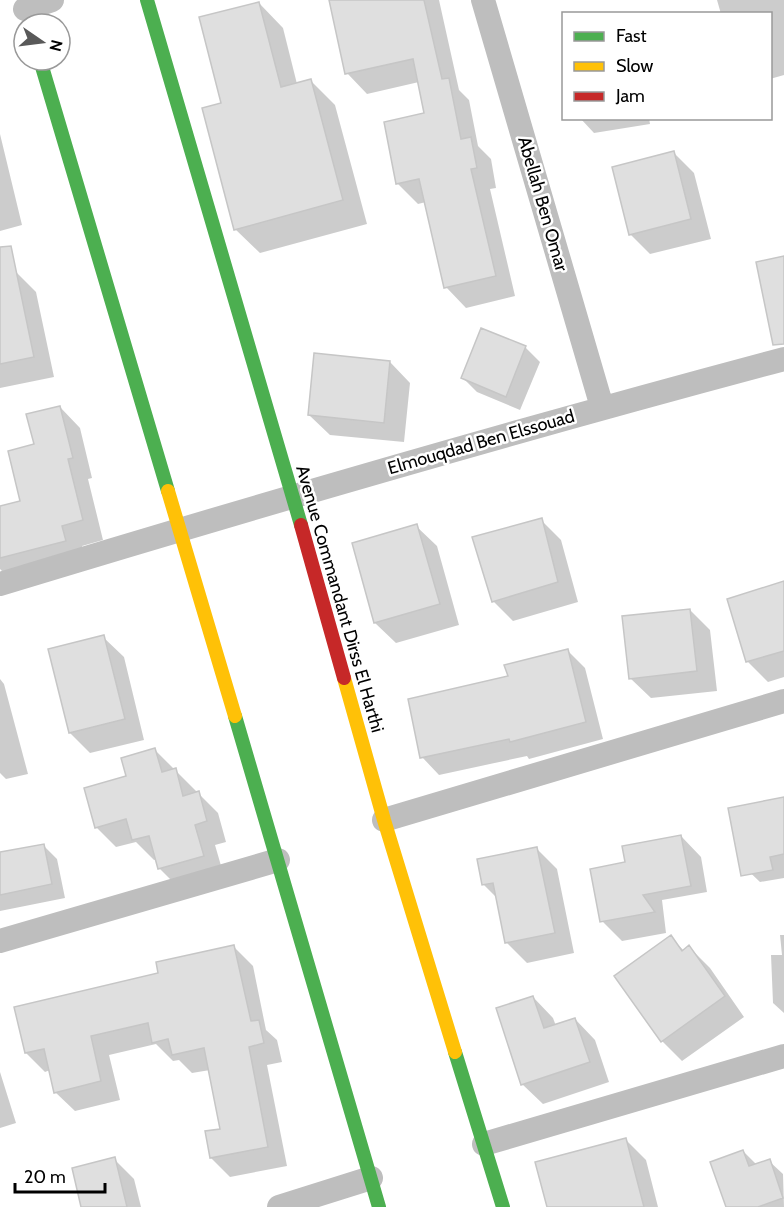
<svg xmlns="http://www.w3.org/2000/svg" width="784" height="1207" font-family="Cabin,sans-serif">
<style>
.shadow{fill:#0003}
.building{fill:#dfdfdf;stroke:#c6c6c6;stroke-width:1.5}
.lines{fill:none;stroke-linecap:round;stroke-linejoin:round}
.street{stroke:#bebebe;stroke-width:24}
.fast{stroke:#4caf50;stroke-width:14}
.slow{stroke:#ffc107;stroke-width:14}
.jam{stroke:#c62828;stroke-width:14}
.labels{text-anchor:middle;stroke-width:5;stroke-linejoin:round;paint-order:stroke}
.street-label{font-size:18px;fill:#000;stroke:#fff}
</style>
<rect width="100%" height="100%" fill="#fff"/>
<path class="shadow" d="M330,0h109l20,90 10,10 9,46 13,13 5,29 -6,1 25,107 -49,12 -20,-21 -20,-85 -8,2 -21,-21 29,-68 -7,-33 -52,12 -20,-21z
M717,0h67v75l-14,4v-65h-49z
M259,3l24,25 14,56 14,-3 24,24 32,119 -107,29 -25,-24z
M580,118h69l1,6 -56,9z
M0,134l22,91 -22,6z
M674,153l20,20 17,66 -61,15 -20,-20z
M15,271l21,21 18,85 -54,11v-113z
M482,330l44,18 14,14 -20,48 -43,-18 -14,-14z
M390,362l20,21 -6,59 -74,-7 -21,-20z
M60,407l20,21 12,50 -4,1 15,61 -21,6 4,15 -75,19 -11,-11v-61l22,-6 13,-57z
M541,520l20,20 17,62 -65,19 -20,-20z
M416,526l21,20 22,79 -63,18 -21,-20z
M784,583v94l-16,5 -21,-21z
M690,610l20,20 7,61 -66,7 -21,-20z
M103,637l21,20 20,83 -54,13 -20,-20z
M567,650l18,18 18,71 -74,20 -2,-3 -88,19 -17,-18 87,-79z
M0,679l4,5 24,90 -22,5 -6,-6z
M155,750l63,63 8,29 -11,3 9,31 -45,12 -20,-20 -2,-9 -3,1 -18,-18 -20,5 -20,-20 32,-50z
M784,799v79l-24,4 -21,-20z
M681,836l20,21 6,35 -45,8 4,33 -44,8 -20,-20 25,-58z
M43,845l14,14 8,39 -65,13v-57z
M536,848l21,21 17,84 -47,10 -21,-21 -8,-43 -14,-14z
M780,935h4v78l-11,-10 -2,-48h11z
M671,937l13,14 5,-4 21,21 34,49 -62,44 -20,-20z
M234,947l19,19 13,64 11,10 5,22 -15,3 20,101 -57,11 -19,-19 10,-28 -11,-60 -18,3 -13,-13 -6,1 -17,-17 -47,11 11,45 -45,11 -20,-19 -5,-22 -5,2 -19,-19 134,-79z
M533,997l20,21 3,8 19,-7 20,21 14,42 -66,22 -21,-20z
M0,1072l16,51 -16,5z
M626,1140l20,20 12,47h-109z
M743,1151l14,14 12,-4 14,13 1,33h-57z
M114,1159l20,20 7,28h-59z"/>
<path class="building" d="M329,0h95l18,79 7,-1 12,61 10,-2 6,31 -6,1 25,107 -52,12 -25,-109 -23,5 -12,-62 40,-9 -11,-54 -68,15z
M259,2l22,85 30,-8 32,121 -109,30 -32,-122 19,-5 -22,-86z
M674,151l17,68 -62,16 -17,-68z
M11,246l23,111 -34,7v-117z
M784,256v88l-11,1 -17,-83z
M481,328l45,18 -20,51 -45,-19z
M314,353l76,8 -6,62 -76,-8z
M60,406l13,52 -5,1 15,61 -21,6 4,15 -66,17v-52l20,-5 -12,-50 26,-7 -8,-30z
M542,518l16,64 -66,20 -20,-65z
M417,524l23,80 -66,19 -22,-80z
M784,581v70l-38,11 -19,-63z
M690,609l7,62 -68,8 -7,-63z
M104,635l21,84 -56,14 -21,-84z
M568,649l18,73 -76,20 -1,-3 -89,19 -12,-59 100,-23 -4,-11z
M155,748l7,24 14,-4 7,28 16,-5 8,30 -12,4 9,31 -46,13 -9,-33 -17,4 -6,-21 -31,9 -11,-40 42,-12 -5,-18z
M784,797v57l-14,3 3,13 -32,6 -13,-68z
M681,835l10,51 -48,9 12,17 -55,10 -10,-53 35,-7 -3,-16z
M44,844l8,40 -52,11v-43z
M537,847l18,86 -50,10 -12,-60 -11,2 -5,-26z
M671,935l11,16 7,-6 36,51 -64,46 -47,-66z
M234,945l17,76 8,-1 5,23 -15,4 19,100 -58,11 -5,-27 15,-2 -16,-81 -32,7 -4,-16 -16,4 -4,-20 -57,13 10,45 -47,12 -10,-44 -19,4 -11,-46 144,-34 -2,-11z
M533,996l11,32 31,-10 15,44 -69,23 -25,-77z
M626,1138l18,69h-97l-12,-45z
M743,1150l6,16 21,-7 13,39 -25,9h-32l-16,-45z
M115,1157l12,50h-46l-9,-39z"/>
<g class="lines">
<path class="street" d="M483,0l119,407
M25,9l27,-9
M0,584c260,-79 521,-155 784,-225
M384,820l400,-119
M0,941l278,-81
M484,1144l300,-88
M279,1207l92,-29"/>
<path class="fast" d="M147,0l154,525
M40,60l128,431
M235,716l144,491
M455,1052l48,155"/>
<path class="slow" d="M168,491l67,225
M344,678l40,142 71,232"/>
<path class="jam" d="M301,525l43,153"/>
</g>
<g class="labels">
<g class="street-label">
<text transform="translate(543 204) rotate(74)" y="6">Abellah Ben Omar</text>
<text transform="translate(481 442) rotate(-16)" y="6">Elmouqdad Ben Elssouad</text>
<text transform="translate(340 599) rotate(74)" y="6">Avenue Commandant Dirss El Harthi</text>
</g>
</g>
<rect x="562" y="12" width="210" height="108" fill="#ffffff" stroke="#999999" stroke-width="1.5"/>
<rect x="574" y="32" width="30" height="9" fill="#4caf50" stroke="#999999" stroke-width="1.5"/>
<text x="616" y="42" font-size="18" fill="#000000">Fast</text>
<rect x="574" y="62" width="30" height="9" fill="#ffc107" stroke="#999999" stroke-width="1.5"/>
<text x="616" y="72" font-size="18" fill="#000000">Slow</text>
<rect x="574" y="92" width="30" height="9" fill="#c62828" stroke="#999999" stroke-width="1.5"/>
<text x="616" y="102" font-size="18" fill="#000000">Jam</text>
<g transform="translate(42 42) rotate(104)"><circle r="28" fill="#ffffff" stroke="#999999" stroke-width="1.5"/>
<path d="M0-4.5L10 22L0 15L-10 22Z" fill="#595959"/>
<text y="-9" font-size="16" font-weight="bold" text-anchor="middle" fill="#000000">N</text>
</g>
<path d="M15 1183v9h90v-9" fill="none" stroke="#000000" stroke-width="3"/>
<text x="24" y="1183" font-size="18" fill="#000000" stroke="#ffffff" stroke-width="4.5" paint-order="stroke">20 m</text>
</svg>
